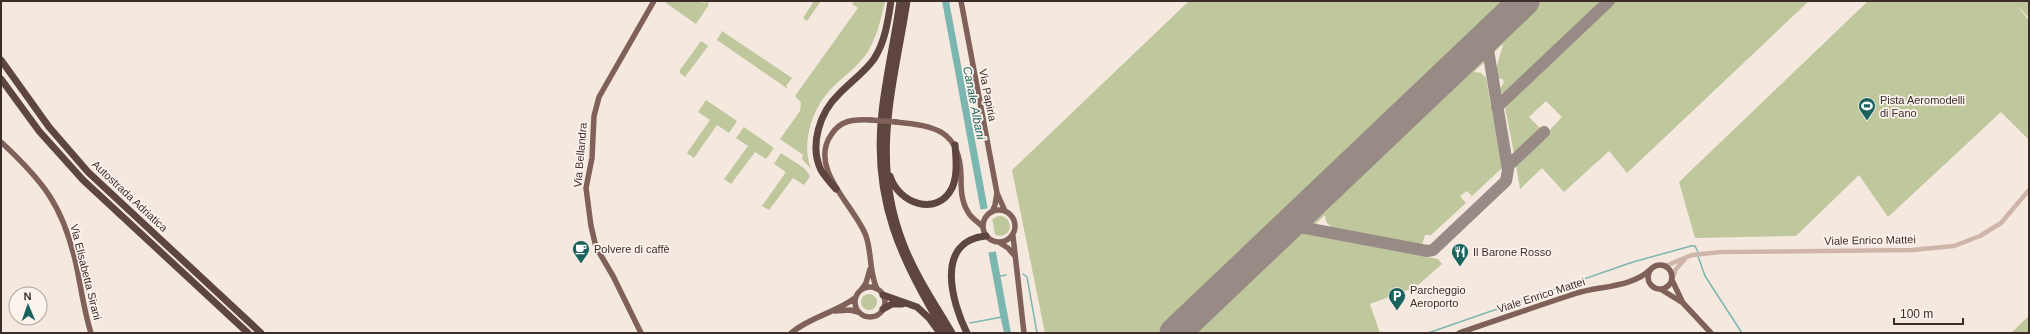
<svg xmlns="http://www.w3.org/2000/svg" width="2030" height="334" font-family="Arial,sans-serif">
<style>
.green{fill:#bfc79d}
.water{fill:#7bb6b0}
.pier{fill:#f5e8df}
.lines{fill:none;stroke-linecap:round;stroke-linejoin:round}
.stream{stroke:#7bb6b0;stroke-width:1.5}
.taxiway{stroke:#988a84;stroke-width:12}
.runway{stroke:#988a84;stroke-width:31}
.minor{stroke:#cfb5a9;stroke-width:4.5}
.major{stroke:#7f6159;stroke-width:5.5}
.highway{stroke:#5e4540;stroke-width:7}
.major-bridge{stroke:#7f6159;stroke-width:5.5}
.labels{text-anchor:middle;stroke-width:3.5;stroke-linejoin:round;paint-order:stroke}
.street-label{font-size:11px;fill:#3c2d2a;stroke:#fcf3ed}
.poi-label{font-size:11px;fill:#3c2d2a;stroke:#fcf3ed;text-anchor:start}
.water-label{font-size:12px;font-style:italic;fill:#1a625d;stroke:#fcf3ed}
</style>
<rect width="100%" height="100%" fill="#f5e8df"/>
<path class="green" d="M665,1h27l14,2 1,-2h2l-1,5 -12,18 -30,-21z
M814,1h7l-14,20 -4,-3z
M854,1h31c-4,18 -8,36 -18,52 -9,14 -25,24 -37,37 -18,19 -29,54 -19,79l-9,-10 1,-4 -23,-16 20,-28 1,-9 -6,-6 63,-88 -6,-4z
M1189,1h620l-182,172 -18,-22 -45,41 -22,-24 -22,21 -4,-24 46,-48 -16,-16 -17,16 15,15 -29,27 -13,-67 -1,1 -1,-4 4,-7 -2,-3 -5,-1c-2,-13 4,-23 6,-34l-29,28 7,1 5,5 16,90 -30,28 -5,-5 -7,5 6,7 -35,32h-6l-3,10 -90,-17 -6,-6 -1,-7 -20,19 133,25 4,5 -26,23 -46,17 10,29h-335l-33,-163z
M1868,1h161v17l-11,-12 11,15v119l-28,-28 -113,105 -29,-42 -63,61 -101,2 -16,-56z
M722,31l70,47 -6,8 2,3 -71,-49z
M701,41l7,5 -23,31 -5,-4v-3z
M706,100l31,21 -8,12 -12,-8 -23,33 -7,-5 23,-33 -12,-8z
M744,127l30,21 -8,11 -11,-7 -24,32 -7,-5 24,-33 -12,-8z
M781,153l23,15 6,8 -6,9 -11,-7 -24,32 -7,-4 24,-34 -12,-8z
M990 226a10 10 0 1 1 20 0a10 10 0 1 1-20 0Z
M861 302a8 8 0 1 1 16 0a8 8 0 1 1-16 0Z
M2029,316v17h-18z"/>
<path class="water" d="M942,1h7l62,332h-7l-4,-18z"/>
<path class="pier" d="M990,208l8,43 -12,2 -8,-43z"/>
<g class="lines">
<path class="stream" d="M1698,256l7,20 37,57
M1023,274l4,3 10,56
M1000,276l6,-1
M970,323l32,-6
M926,333l3,-1
M1428,333l205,-71 58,-16h4l3,6"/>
<path class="taxiway" d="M1497,107l112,-106
M1508,166l36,-34
M1289,225l138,26 6,-1 73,-69 2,-11 -22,-132"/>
<path class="runway" d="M1175,333l349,-332"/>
<path class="minor" d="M1662,265h6l24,-10 29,-3 191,-2 42,-4 26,-10 21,-13 28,-33
M1673,277l3,-8 9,-10"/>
<path class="major" d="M961,1l36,192 8,18
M871,120c-17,-1 -31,0 -40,15 -23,34 24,71 35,101 6,17 3,36 11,53
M896,122c39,4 64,8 65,54 0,12 0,25 7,36 3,6 10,10 15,15
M1,142c43,40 62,64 75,122 5,23 8,47 15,69
M983 226a16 16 0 1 1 32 0a16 16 0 1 1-32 0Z
M992,212l3,-7 2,-12
M1013,236l11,97
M1000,243l8,5 6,7
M1648 277a12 12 0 1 1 24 0a12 12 0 1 1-24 0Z
M1672,280l10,21
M855 302a15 15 0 1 1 30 0a15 15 0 1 1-30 0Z
M861,290l5,-7 4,-14
M1662,290l21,13 28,30
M835,311l15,-1 8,2
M641,333l-28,-57 -17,-29 -5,-21 -5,-38 6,-30 2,-42 5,-19 55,-96
M791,333c19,-16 44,-20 64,-35
M1459,333c39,-13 78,-27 118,-40 24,-7 56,-6 74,-24"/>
<path class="highway" d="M900,1c-5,37 -14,74 -18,111 -10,89 19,147 63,221
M907,1c-13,85 -37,157 -4,242 12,32 32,61 49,90
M1,60l48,67 39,45 173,161
M1,79l38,52 44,49 165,153
M890,176c8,27 47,42 62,12 6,-13 4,-30 3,-43
M836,189c-5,-6 -11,-12 -15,-19 -12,-25 -1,-58 18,-76 11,-12 25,-21 35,-35 11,-17 14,-38 17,-58
M883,295l34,12 12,11 11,15
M883,309l9,-5h10
M967,333c-15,-30 -33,-92 19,-97"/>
<path class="major-bridge" d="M871,120l25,2"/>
</g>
<defs>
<symbol id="stadium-pin" viewBox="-11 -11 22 30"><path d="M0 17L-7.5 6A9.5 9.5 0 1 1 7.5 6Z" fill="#1a625d" stroke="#fcf3ed"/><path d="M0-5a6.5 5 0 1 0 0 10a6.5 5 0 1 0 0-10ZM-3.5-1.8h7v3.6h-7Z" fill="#fff"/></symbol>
<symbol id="cafe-pin" viewBox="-11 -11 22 30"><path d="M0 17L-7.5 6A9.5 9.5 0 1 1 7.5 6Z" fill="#1a625d" stroke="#fcf3ed"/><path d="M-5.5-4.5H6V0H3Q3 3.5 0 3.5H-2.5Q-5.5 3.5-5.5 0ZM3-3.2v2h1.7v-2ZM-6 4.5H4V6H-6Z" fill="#fff"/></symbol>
<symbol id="restaurant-pin" viewBox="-11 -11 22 30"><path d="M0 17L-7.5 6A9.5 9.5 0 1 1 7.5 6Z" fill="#1a625d" stroke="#fcf3ed"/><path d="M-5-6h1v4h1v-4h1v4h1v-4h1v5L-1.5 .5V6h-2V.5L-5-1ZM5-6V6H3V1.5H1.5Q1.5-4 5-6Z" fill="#fff"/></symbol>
<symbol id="parking-pin" viewBox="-11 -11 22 30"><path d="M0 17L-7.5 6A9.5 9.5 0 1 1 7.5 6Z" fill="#1a625d" stroke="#fcf3ed"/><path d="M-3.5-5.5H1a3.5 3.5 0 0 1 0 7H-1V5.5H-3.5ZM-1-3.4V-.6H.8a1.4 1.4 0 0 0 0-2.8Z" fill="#fff"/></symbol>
</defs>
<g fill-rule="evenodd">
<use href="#stadium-pin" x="1857" y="96" width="20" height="27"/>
<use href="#cafe-pin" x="571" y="239" width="20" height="27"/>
<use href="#restaurant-pin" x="1450" y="242" width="20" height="27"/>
<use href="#parking-pin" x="1387" y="286" width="20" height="27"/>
</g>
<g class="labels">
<g class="street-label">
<text transform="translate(988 95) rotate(79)" y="4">Via Papiria</text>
<text transform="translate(580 155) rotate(-85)" y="4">Via Bellandra</text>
<text transform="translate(130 196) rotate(43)" y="4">Autostrada Adriatica</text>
<text transform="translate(1870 240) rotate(-1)" y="4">Viale Enrico Mattei</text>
<text transform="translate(86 272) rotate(76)" y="4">Via Elisabetta Sirani</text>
<text transform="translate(1541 295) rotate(-18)" y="4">Viale Enrico Mattei</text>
</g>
<g class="poi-label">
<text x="1880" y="104">Pista Aeromodelli<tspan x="1880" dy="13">di Fano</tspan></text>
<text x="594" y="253">Polvere di caffè</text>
<text x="1473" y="256">Il Barone Rosso</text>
<text x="1410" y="294">Parcheggio<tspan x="1410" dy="13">Aeroporto</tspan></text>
</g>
<g class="water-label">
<text transform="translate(974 103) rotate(79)" y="4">Canale Albani</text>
</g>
</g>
<rect width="2030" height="334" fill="none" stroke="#3c2d2a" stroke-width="4"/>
<g transform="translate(28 306) rotate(358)"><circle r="19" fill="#fcf3ed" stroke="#afa49f"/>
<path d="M0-3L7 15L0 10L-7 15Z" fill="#1a625d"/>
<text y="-6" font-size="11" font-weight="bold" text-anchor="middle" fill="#3c2d2a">N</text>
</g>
<path d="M1894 318v6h69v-6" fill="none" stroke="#3c2d2a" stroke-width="2"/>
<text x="1900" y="318" font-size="12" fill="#3c2d2a" stroke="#fcf3ed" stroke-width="3" paint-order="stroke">100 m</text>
</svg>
